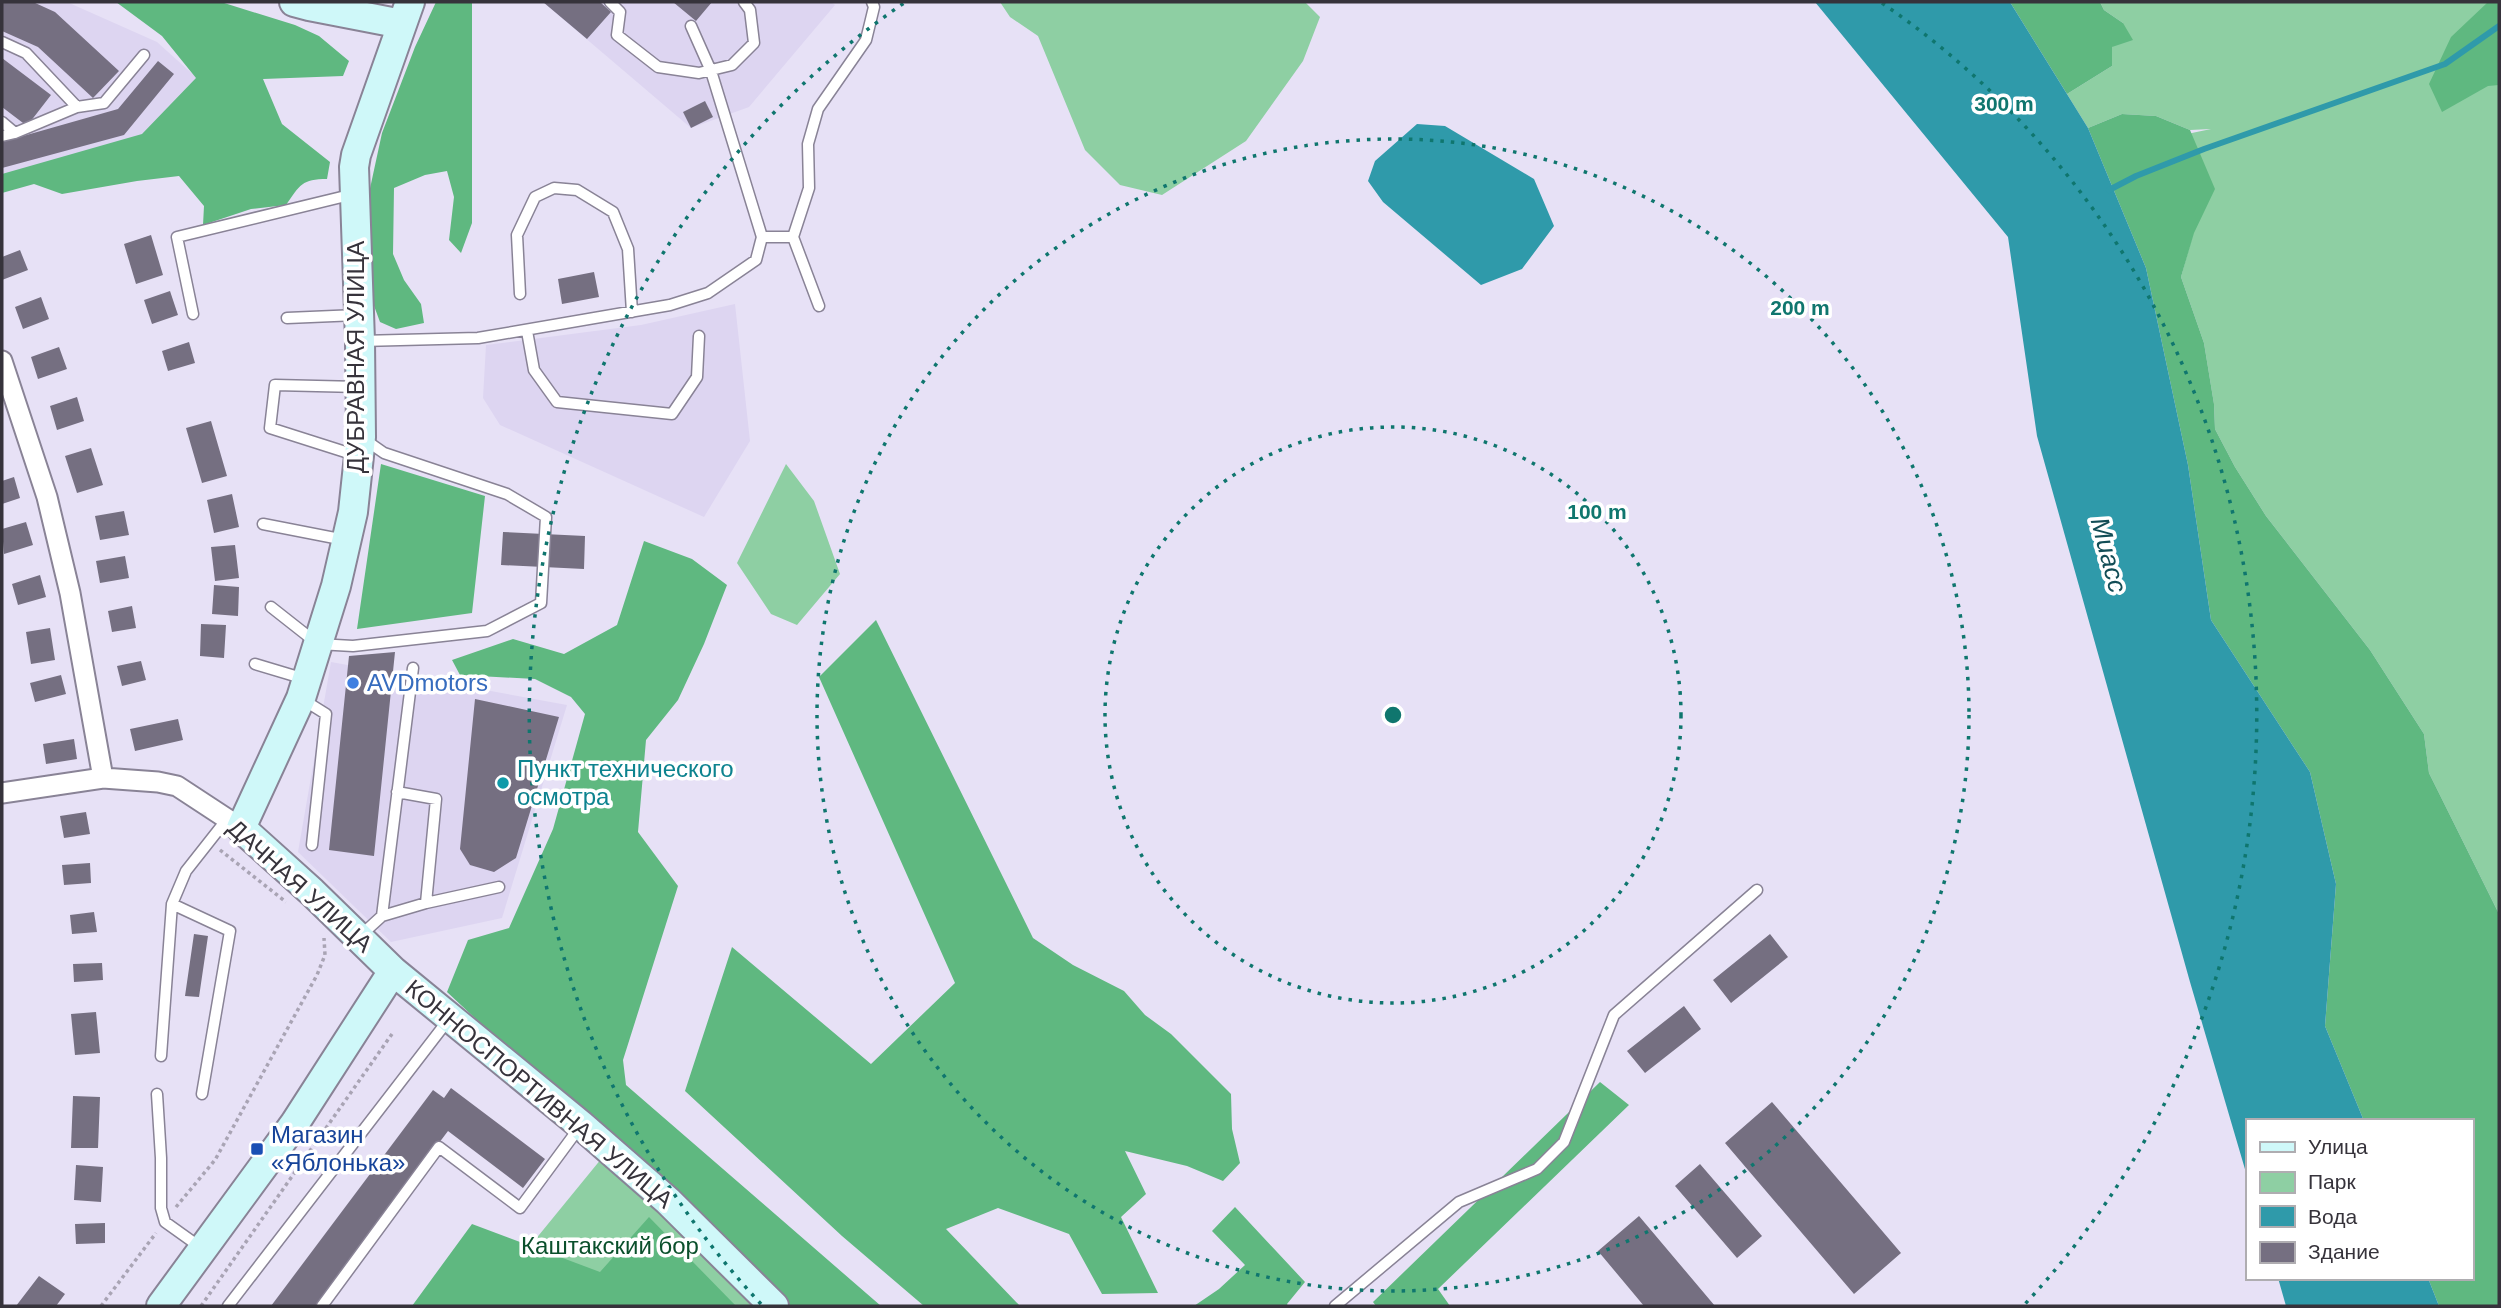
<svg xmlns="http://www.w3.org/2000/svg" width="2501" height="1308" font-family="Arial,sans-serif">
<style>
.built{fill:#ddd5f1}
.green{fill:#8ecfa3}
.forest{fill:#5fb880}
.water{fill:#2f9aaa}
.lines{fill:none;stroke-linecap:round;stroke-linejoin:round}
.stream{stroke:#2f9aaa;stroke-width:6}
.building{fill:#756f81}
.lane-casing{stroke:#898396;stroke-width:13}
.street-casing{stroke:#898396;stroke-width:23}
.secondary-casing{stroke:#898396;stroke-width:32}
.path{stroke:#a9a4b4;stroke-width:3.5;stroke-dasharray:3.5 3.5;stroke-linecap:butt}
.lane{stroke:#fff;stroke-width:10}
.street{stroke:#fff;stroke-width:19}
.secondary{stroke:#cff8f9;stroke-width:28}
.ring{fill:none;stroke:#0f766e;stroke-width:3.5;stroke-dasharray:3.5 7}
.shop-dot{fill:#3f7fe0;stroke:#fff;stroke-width:2.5}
.culture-dot{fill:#0f9aa8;stroke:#fff;stroke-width:2.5}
.transit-dot{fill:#1a4fb4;stroke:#fff;stroke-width:2.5}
.labels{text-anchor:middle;stroke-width:7;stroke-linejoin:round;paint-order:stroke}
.street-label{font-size:24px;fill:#36333b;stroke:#fff}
.shop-label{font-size:24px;fill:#366cbe;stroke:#fff;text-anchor:start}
.culture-label{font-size:24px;fill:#0d838f;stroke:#fff;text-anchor:start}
.transit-label{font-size:24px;fill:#164399;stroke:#fff;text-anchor:start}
.park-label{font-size:24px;fill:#0b502c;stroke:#fff}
.water-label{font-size:26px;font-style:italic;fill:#124d56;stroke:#fff}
.centre{fill:#0f766e;stroke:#fff;stroke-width:3.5}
.ring-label{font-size:21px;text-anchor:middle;font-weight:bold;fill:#0f766e;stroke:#fff;stroke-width:7;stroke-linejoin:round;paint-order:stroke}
</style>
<rect width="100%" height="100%" fill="#e7e1f6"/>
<path class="built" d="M2,2h65l90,40 40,36 -57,68 -138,39z
M543,2h288l4,3 -86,102 -58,21z
M735,304l15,137 -46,76 -204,-92 -17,-27 3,-53 155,-20z
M331,662l236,43 -65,213 -111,24 -93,-90z"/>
<path class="green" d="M1000,2h305l15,15 -17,44 -57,80 -84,54 -42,-10 -35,-35 -47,-114 -28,-19z
M2100,2h399v912l-70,-141 -5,-39 -54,-84 -104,-134 -31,-49 -20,-38 -1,-25 -10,-61 -23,-66 12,-43 -79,-47 -12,-26 42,-18 67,-14 -21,1 -34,-14 -34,-2 -34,14 -21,-34 45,-28v-19l11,-24 -19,-13z
M786,464l28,37 26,73 -43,51 -26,-11 -34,-51z
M606,1153l149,153h-274z"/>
<path class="forest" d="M116,2h105l74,23 24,11 30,25 -6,15 -80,3 19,45 48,38 -3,17c-25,0 -27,6 -41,26l-35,4 -48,16 1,-19 -25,-30 -42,5 -75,13 -28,-10 -32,9v-19l140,-40 54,-56 -34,-42z
M436,2h36v221l-11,30 -12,-13 5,-43 -7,-26 -22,4 -31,13 -1,66 11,26 17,24 3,19 -28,6 -16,-7 -10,-27 -4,-88 16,-74 33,-86z
M2010,2h90l4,8 19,13 10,17 -21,7v19l-45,28z
M2488,2h11v83l-11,1 -46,26 -13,-28 22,-47z
M2122,114l34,2 34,14 25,59 -21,44 -13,44 23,66 10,61 1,25 20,38 31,49 104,134 54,84 5,39 70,141v392h-60l-11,-28h43v-157h-107l-39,-95 11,-142 -26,-112 -99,-152 -23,-155 -42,-197 -58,-140z
M381,464l104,32 -13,117 -115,16z
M644,541l48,18 35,26 -23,59 -26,56 -32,40 -8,92 40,54 -55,174 3,25 255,221h-98l-336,-314 21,-52 41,-12 44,-99 32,-115 -14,-17 -36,-18 -75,-4 -8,-15 61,-21 51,15 53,-29z
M876,620l157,318 40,27 51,26 21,24 26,19 60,60 1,35 8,34 -17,18 -36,-15 -62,-15 21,43 -25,23 37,76 -56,1 -33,-60 -71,-26 -52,21 74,77h-96l-82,-70 -157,-145 47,-144 139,117 84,-81 -136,-306z
M1600,1082l29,23 -191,184 12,17h-74l-3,-4z
M1235,1207l70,75 -18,22 1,2h-94l25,-17 26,-24 -33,-34z
M649,1217l87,89h-324l60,-82 128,48z"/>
<path class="water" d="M1815,2h195l78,126 58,140 42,197 23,155 99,152 26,112 -11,142 39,95h-117v55l-57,-194 -153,-546 -29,-199z
M1417,124l28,2 89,53 20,47 -32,43 -41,16 -98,-83 -15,-21 7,-20z
M2278,1278h150l11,28h-153z"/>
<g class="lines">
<path class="stream" d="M2109,190l27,-14 68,-27 241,-85 54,-38"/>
</g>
<path class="building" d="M2,2h31l22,10 64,59 -26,27 -55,-51 -36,-16z
M543,2h57l11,10 -24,27z
M673,2h39l-16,19z
M2,58l49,37 -24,31 -25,-19z
M158,61l16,13 -50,61 -122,33v-26l116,-33z
M705,101l8,16 -22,11 -8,-16z
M151,235l12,40 -27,9 -12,-40z
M20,250l8,20 -26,10v-23z
M594,272l5,25 -37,7 -4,-25z
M170,291l8,24 -26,9 -8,-24z
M41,297l8,22 -26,10 -8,-22z
M189,342l6,21 -27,8 -6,-20z
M59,347l8,22 -29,10 -7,-22z
M77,397l7,24 -27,9 -7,-24z
M211,421l16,55 -25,7 -16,-55z
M91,448l12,37 -26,8 -12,-37z
M14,477l6,21 -18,6v-23z
M232,494l7,33 -25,6 -7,-33z
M124,511l5,24 -29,5 -5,-24z
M26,522l7,23 -29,9 -2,-25z
M503,532l82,4 -1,33 -83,-4z
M235,545l4,33 -24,3 -4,-34z
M125,556l4,22 -29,5 -4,-22z
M40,575l6,22 -28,8 -6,-21z
M214,585l25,2 -1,29 -26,-2z
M132,606l4,22 -24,4 -4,-21z
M201,624l25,1 -2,33 -24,-2z
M50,628l5,32 -24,4 -5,-32z
M395,652l-21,204 -45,-6 20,-194z
M141,661l5,19 -24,6 -5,-20z
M61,675l5,19 -31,8 -5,-19z
M475,699l84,18 -43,141 -22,14 -24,-7 -10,-16z
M178,719l5,21 -48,11 -5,-22z
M74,739l3,20 -31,5 -3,-20z
M86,812l4,22 -26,4 -4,-22z
M90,863l1,20 -27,2 -2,-20z
M94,912l3,20 -25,2 -2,-19z
M194,934l14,2 -9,61 -14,-1z
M1770,934l18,23 -57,46 -18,-23z
M102,963l1,17 -29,2 -1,-18z
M1684,1006l17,23 -56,44 -18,-22z
M96,1012l4,41 -25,2 -4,-41z
M451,1088l94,71 -22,29 -75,-57 -132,175h-45l162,-216 11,8z
M73,1096l27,1 -2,51h-27z
M1772,1102l129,151 -47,41 -129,-151z
M1700,1164l62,72 -25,22 -62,-72z
M76,1165l27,2 -2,35 -27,-2z
M1639,1216l76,90h-71l-46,-55z
M105,1223v20l-29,1 -1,-20z
M39,1276l26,18 -9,12h-40z"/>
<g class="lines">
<defs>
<path id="lane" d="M610,2l10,10 -3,23 41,32 41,6 33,-8 22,-22 -4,-33 -6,-8
M2,42l24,11 51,54 -62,26 -13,3
M77,107l27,-4 40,-48
M2,122l13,11
M762,237h31
M520,294l-3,-59 18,-38 19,-9 23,2 36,22 15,37 4,63
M819,306l-26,-69 16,-49 -1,-44 10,-35 48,-69 8,-33 -2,-5
M193,314l-16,-77 177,-43
M287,318l70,-3
M527,331l7,39 23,32 115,12 25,-37 2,-41
M361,341l117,-3 192,-33 38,-12 48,-33 6,-23 -51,-166 -20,-45
M358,456l-88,-28 5,-43 84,2
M263,524l82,16
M271,607l47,37 35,2 134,-15 54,-28 5,-86 -39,-23 -123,-41 -20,-14
M255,664l50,15
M302,699l24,15 -14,131
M397,792l39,7 -10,104
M172,904l58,27 -28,163
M382,916l31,-248
M359,937l23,-21 44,-13 73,-16
M161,1056l11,-152 14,-33 41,-52
M157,1094l4,64v50l4,14 35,25
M228,1306l221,-287
M322,1306l117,-159 81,61 59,-80
M1335,1306l124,-104 78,-33 27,-27 50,-127 143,-125"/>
<path id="street" d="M2,361l45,136 23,96 33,185
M2,793l101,-15 55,4 19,4 64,42"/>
<path id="secondary" d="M294,2l15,4 93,18
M410,2l-54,153 -2,12 6,174 1,96 -8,75 -17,74 -35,112 -60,130 71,64 81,79 188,154 87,76 106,105
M161,1306l134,-183 98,-152"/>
</defs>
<use href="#lane" class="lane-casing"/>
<use href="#street" class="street-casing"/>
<use href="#secondary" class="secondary-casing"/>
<path class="path" d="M220,850l66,52
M176,1207l39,-47 102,-185 8,-20 -1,-17
M101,1306l55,-73
M201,1306l191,-272"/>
<use href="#lane" class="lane"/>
<use href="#street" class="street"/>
<use href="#secondary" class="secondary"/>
</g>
<g class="ring">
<circle cx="1393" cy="715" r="288"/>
<circle cx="1393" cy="715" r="576"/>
<path d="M761 1304A864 864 0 0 1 904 3M1882 3A864 864 0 0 1 2025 1304"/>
</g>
<circle class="shop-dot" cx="353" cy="683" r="7"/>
<circle class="culture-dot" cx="503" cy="783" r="7"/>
<rect class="transit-dot" x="250" y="1142" width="14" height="14" rx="3.5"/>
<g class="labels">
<g class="street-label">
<text transform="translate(356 357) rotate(-90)" y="8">ДУБРАВНАЯ УЛИЦА</text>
<text transform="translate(300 886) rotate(42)" y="8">ДАЧНАЯ УЛИЦА</text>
<text transform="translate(539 1094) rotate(40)" y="8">КОННОСПОРТИВНАЯ УЛИЦА</text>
</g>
<g class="shop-label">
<text x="367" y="691">AVDmotors</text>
</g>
<g class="culture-label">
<text x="517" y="777">Пункт технического<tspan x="517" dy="28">осмотра</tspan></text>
</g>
<g class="transit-label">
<text x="271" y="1143">Магазин<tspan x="271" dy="28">«Яблонька»</tspan></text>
</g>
<g class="park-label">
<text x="610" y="1254">Каштакский бор</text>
</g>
<g class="water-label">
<text transform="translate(2109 555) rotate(75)" y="9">Миасс</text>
</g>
</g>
<circle cx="1393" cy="715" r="10" class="centre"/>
<g class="ring-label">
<text x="2004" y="111">300 m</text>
<text x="1800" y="315">200 m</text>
<text x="1597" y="519">100 m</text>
</g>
<rect width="2501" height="1308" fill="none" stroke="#36333b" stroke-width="7"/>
<rect x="2246" y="1119" width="228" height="161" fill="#ffffff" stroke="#afadb1" stroke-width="2"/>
<rect x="2260" y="1142" width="35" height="10" fill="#cff8f9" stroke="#afadb1" stroke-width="2"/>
<text x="2308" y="1154" font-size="21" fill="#36333b">Улица</text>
<rect x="2260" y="1172" width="35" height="21" fill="#8ecfa3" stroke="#afadb1" stroke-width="2"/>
<text x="2308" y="1189" font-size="21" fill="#36333b">Парк</text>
<rect x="2260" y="1206" width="35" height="21" fill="#2f9aaa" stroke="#afadb1" stroke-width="2"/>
<text x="2308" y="1224" font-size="21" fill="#36333b">Вода</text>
<rect x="2260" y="1242" width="35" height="21" fill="#756f81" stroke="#afadb1" stroke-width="2"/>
<text x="2308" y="1259" font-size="21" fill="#36333b">Здание</text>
</svg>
